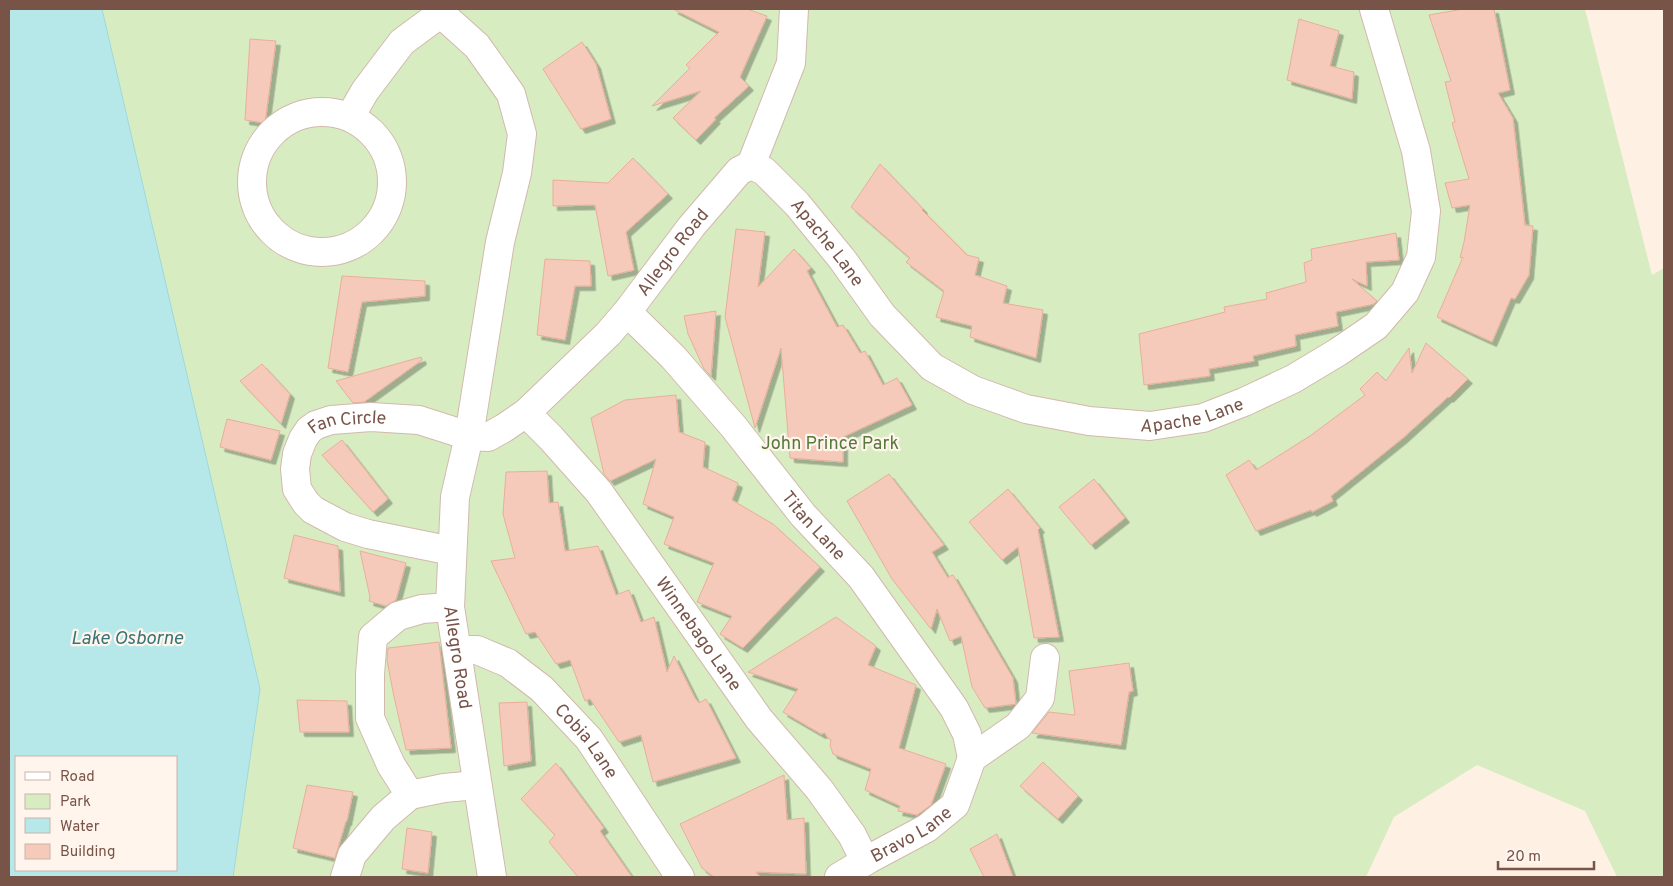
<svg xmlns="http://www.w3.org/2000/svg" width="1673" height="886" font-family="Overpass,sans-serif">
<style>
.green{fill:#d8ecc2;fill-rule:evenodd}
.water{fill:#b7e8e9;stroke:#9dd9db;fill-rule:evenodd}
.building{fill:#f5caba;stroke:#e9ae99;filter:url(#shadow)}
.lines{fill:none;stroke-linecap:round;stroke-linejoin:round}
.minor-casing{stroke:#d2b9ac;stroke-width:30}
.minor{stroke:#fff;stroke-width:28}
.labels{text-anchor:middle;stroke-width:4.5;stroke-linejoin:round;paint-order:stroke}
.street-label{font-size:18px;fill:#785348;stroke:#fff5ec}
.park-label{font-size:18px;fill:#56793c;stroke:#fff5ec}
.water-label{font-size:19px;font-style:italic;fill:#387477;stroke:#fff5ec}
</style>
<defs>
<filter id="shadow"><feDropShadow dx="4.5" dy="4.5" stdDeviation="0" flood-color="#0004"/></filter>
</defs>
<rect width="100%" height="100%" fill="#fef1e4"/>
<path class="green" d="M9,9h1576l67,266 12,-7v609h-47l-32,-66 -108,-46 -83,52 -28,60h-1357zM16,757h160v113h-160z"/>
<path class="water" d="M9,9h93l158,680 -27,188h-224zM16,757h160v113h-160z"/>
<path class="building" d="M673,9h74l20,7 -27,61 9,9 -35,32 2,1 -20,21 -23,-22 28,-27 -49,15 38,-38 -4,-3 33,-33z
M1463,9h31l16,81 -12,3 15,25 12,107 8,1 -4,49 -14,24 -4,-1 -19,44 -55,-25 26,-60 -3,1 4,-16 6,-37 -18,3 -7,-25 24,-4 -17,-56 3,-1 -10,-40 6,-1 -22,-66z
M1299,19l40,12 -9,35 24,6 -2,27 -65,-19z
M250,39l26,2 -11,82 -20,-3z
M582,42l14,22 15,55 -30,10 -38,-60z
M633,158l35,36 -42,38 8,38 -26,6 -13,-71 -42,1v-26l55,3z
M880,164l43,45 -1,1 45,45 12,3 -4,17 32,11 -4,17 40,7 -7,48 -66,-21 2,-11 -36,-9 8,-26 -38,-29 4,-4 -59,-51z
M736,229l29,3 -7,55 36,-38 17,19 -4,3 30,56 6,-2 17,28 5,-2 18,34 14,-7 15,27 -69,32v25l-53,-4 -9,-110 -26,80 -30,-111z
M1396,233l3,27 -33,2 1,24 -15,-7 25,22 -3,3 -38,8 2,14 -43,9 1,11 -43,10 1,5 -45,8 1,7 -66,9 -5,-51 86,-22 -1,-5 43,-8 -1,-6 40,-11 -2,-19 8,-3 -1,-11z
M545,259l45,2 1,25h-16l-10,54 -28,-5z
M342,276l83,5v15l-63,6 -14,70 -20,-4z
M716,311l-5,65 -7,-7 -16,-35 -4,-18z
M1426,343l42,36 -19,19 -1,-1 -45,41 -72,58 2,5 -21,11 -1,-2 -55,21 -30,-56 23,-15 7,10 54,-34 55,-41 -5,-6 17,-17 9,9 23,-33 3,25z
M421,357l1,3 -58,42 -11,1 -17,-22z
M262,364l28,30 -9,30 -41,-43z
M676,395l3,37 26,10 -2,25 35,16 -6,17 41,24 47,43 -77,81 -23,-14 12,-18 -35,-14 17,-39 -50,-19 10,-27 -31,-13 13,-45 -46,22 -6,-7 -13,-56 34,-18z
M227,419l53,12 -9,29 -51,-13z
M342,440l46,59 -15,13 -51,-57z
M547,471l2,32 9,-1 7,49 33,-5 18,49 13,-5 12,32 13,-5 13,55 7,-16 21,42 4,5 7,-4 30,59 -83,24 -12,-47 -22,7 -29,-43 -5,2 -15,-41 -14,4 -21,-32 -9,2 -35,-73 24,-3 -12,-44 3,-42z
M889,474l55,71 -12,7 16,26v-1l5,-2 60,103 3,26 -31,4 -13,-21 -11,-51 -11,5 -13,-32 -6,20 -39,-50 -45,-78z
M1094,479l31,39 -34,27 -32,-38z
M1008,489l32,39 -2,2 21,107 -25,1 -16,-91 -16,13 -33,-38z
M294,535l44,11 2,46 -56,-14z
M360,551l46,12 -10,37 -10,6 -17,-5 1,-4z
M836,617l40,29 -8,19 48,20 -17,63 47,16 -15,41 -14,10 -19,-4 2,-5 -35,-16 6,-21 -38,-15 -3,-9 1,-5 -4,-3 -2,-4 -4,1 -38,-22 15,-23 -50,-17z
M439,642l12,106 -45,2 -13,-58 -6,-32 1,-12z
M1129,663l4,28 -4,1 -8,53 -89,-12 17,-21 26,3 -6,-44z
M297,700l50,1 2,31h-49z
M527,702l4,59 -27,5 -5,-63z
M1043,762l35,34 -20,23 -38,-33z
M556,763l48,65 -4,3 32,46h-54l-29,-35 6,-7 -34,-36z
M784,775l3,45 17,-2 2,56 -50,-2 4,5h-46l-12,-9 -22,-44z
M307,785l46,7 -6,29h-1l-11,37 -42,-10z
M407,828l25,4 -4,41 -26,-4z
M997,834l16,43h-29l-14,-28z"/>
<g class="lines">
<defs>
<g id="minor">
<path id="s1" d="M436,9l41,37 34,48 11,40 -5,39 -17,69 -31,194 -14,61 -5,110 42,270"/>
<circle cx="322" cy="182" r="70"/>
<path d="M350,117l15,-26 37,-49 38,-28"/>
<path id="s2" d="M751,165l13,6 33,33 45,55 40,56 50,52 41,23 53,19 63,12 61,5 53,-8 41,-16 49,-23 45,-27 38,-26 29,-34 16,-35 5,-46 -10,-60 -42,-142"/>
<path id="s3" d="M627,312l46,45 60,69 70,89 58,62 93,131 13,26 5,24"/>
<path id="s4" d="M526,413l25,25 48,54 160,227 60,70 33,46 13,26"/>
<path id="s5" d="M452,551l-84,-17 -23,-7 -32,-17 -7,-7 -9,-14 -2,-20 2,-15 6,-15 6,-9 7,-5 15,-5 40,-3 48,3 50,16 19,1 16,-9 22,-15 82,-79 19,-22 64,-85 48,-56 12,-6 40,-102 3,-54"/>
<path id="s6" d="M457,650h20l31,13 34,26 47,50 91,138"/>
<path d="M410,795l-19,-30 -21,-47v-44l3,-37 25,-21 24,-7 28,-2"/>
<path d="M345,877l7,-22 31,-37 27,-23 34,-7 33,-3"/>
<path id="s7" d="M839,877l30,-18 58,-31 28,-23 17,-47 46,-32 22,-28 5,-40"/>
</g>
</defs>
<use href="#minor" class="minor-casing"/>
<use href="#minor" class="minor"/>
</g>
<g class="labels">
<g class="street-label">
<text dy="6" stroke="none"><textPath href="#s2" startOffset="110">Apache Lane</textPath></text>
<text dy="6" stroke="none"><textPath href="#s5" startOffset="682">Allegro Road</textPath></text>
<text dy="6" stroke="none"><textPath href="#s2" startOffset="545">Apache Lane</textPath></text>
<text dy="6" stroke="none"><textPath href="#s5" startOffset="275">Fan Circle</textPath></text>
<text dy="6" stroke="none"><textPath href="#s3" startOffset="284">Titan Lane</textPath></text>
<text dy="6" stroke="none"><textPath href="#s4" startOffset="281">Winnebago Lane</textPath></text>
<text dy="6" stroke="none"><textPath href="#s1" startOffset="686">Allegro Road</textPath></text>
<text dy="6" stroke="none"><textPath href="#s6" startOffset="165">Cobia Lane</textPath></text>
<text dy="6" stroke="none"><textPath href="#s7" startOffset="84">Bravo Lane</textPath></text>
</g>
<g class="park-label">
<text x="830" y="449">John Prince Park</text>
</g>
<g class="water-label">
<text x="127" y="644">Lake Osborne</text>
</g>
</g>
<rect width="1673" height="886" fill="none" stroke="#785348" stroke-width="20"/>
<rect x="15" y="756" width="162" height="115" fill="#fff5ec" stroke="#c9b4aa"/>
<rect x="25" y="772" width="25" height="8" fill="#ffffff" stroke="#c9b4aa"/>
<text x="60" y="781" font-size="15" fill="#785348">Road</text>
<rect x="25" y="794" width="25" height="15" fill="#d8ecc2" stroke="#c9b4aa"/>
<text x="60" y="806" font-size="15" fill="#785348">Park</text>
<rect x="25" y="818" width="25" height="15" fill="#b7e8e9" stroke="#c9b4aa"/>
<text x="60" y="831" font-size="15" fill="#785348">Water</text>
<rect x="25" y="844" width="25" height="15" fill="#f5caba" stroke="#c9b4aa"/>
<text x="60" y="856" font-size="15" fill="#785348">Building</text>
<path d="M1498 861v8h96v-8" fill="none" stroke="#785348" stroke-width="2.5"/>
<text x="1506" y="861" font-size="15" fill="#785348" stroke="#fff5ec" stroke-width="4" paint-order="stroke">20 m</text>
</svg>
